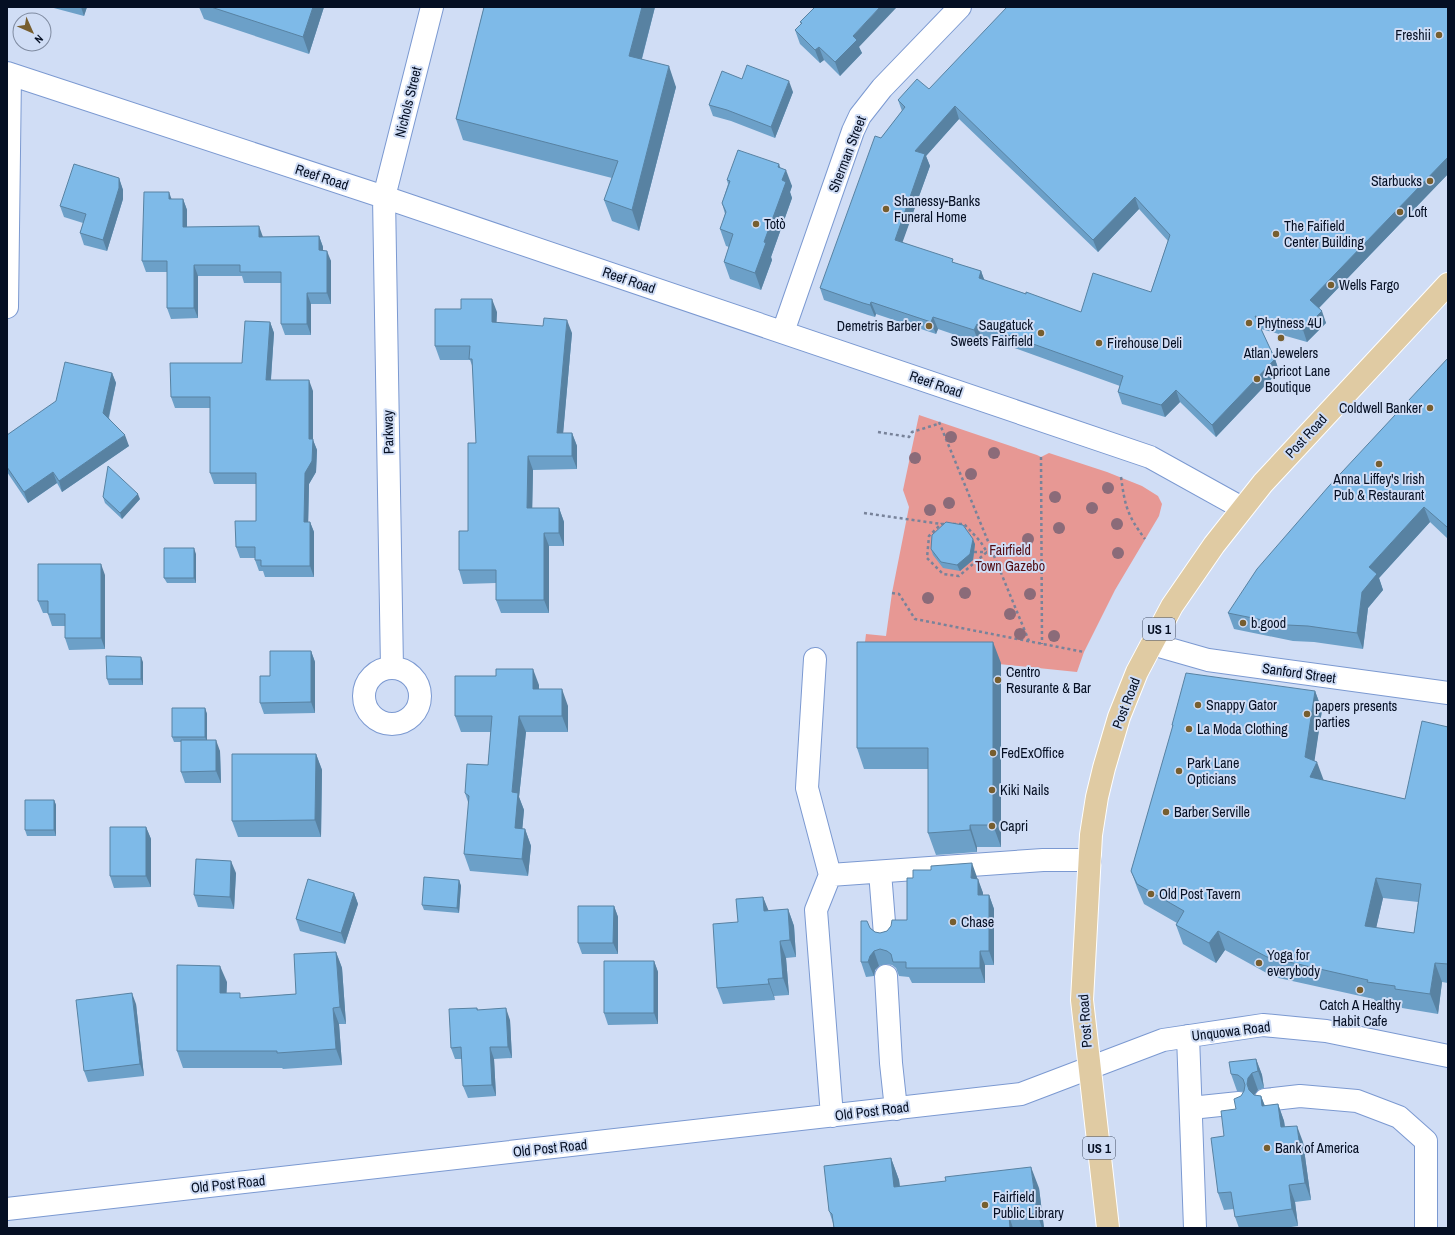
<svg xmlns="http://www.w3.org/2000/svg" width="1455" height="1235" font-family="'Archivo Narrow',sans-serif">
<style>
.green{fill:#e79894}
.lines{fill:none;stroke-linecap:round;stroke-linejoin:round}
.minor-casing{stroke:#7b99d1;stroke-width:24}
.major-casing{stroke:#fff;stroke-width:24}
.path{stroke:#78839a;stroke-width:2.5;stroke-dasharray:3 3;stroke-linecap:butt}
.minor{stroke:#fff;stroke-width:22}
.major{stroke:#e0cba3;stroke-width:22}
.tree{fill:#8b6b79}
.wall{fill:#6ca0c8;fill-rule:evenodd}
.shaded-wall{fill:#5882a2}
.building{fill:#7ebae8;stroke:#5882a2;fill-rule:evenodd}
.poi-dot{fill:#775e2f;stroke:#d0ddf5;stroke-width:1.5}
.labels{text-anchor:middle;stroke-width:4;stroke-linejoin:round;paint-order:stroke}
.shield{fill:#d0ddf5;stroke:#424d62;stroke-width:1}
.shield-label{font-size:13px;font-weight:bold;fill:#050f23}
.poi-label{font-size:14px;fill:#050f23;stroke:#d0ddf5;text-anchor:start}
.street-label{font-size:14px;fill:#050f23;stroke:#d0ddf5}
.park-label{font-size:14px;fill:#530d13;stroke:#d0ddf5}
</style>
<rect width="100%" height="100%" fill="#d0ddf5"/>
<path class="green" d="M919,415l118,40 4,2 8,-4 58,19 35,14 16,10 4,8 -3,12 -44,74 -31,62 -7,20 -213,-22 2,-16 20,2 6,-43 17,-86 -6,-17z"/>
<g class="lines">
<defs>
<path id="minor" d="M7,73l377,124 766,260 92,51
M7,307l3,-233
M783,332l70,-201 7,-15 22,-28 78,-81
M1152,644l56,16 240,33
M815,659l-8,129 23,87
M392,668l-8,-471 48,-190
M364 696a28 28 0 1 1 56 0a28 28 0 1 1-56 0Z
M880,872l5,63
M886,976l5,87 5,46
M1188,1036l7,192
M1265,1100l35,-4 57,5 42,16 27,24v87
M1191,1108l48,-5
M832,1116l-16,-206 14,-35 213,-15h47
M7,1209l1014,-115 142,-54 100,-15 63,6 122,25"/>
<path id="major" d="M1108,1228l-26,-228 9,-165 6,-38 7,-29 15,-51 18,-45 35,-66 42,-61 49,-62 185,-199"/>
</defs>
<use href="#minor" class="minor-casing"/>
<use href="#major" class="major-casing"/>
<path class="path" d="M939,422l90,219
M878,432l31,5 3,-5 26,-8
M1041,457l1,187
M1121,477c4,29 6,38 24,62
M864,513l77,11
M941,524h23l16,17 7,11 -28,24 -16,-2 -16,-16 2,-22z
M974,552h13
M892,593l7,1 16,25 169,33"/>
<use href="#minor" class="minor"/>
<use href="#major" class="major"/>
</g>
<g class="tree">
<circle cx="951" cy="437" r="6"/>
<circle cx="994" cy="453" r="6"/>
<circle cx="915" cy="458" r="6"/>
<circle cx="971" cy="474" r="6"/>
<circle cx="1108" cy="488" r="6"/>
<circle cx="1055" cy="497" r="6"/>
<circle cx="949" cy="503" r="6"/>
<circle cx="1092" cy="508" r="6"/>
<circle cx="930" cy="510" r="6"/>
<circle cx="1117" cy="524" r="6"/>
<circle cx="1059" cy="528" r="6"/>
<circle cx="1028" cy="539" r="6"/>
<circle cx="1118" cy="553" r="6"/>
<circle cx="965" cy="593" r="6"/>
<circle cx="1030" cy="594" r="6"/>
<circle cx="928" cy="598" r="6"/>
<circle cx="1010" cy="614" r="6"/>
<circle cx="1020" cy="634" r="6"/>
<circle cx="1054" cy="636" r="6"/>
</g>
<path class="wall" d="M50,7h37l-3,9z
M199,7h125l-15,47 -105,-35z
M484,7h171l-13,52 34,28 -37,144 -27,-10 -8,-21 8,-22 -149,-38 -7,-21z
M1448,7v167l-129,134 7,15 -19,19 -46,-13 14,30 4,12 -63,66 -36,-35 -15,15 -43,-13 -4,-12 2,-6 -139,-50 -2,7 -41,-14 -2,5 -60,-20 -1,3 -7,-2 -44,-15 -4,-12 61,-150 21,-27 -4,-11 31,-11zM959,119l139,133 41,-43 29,32 -17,51 -70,20 -97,-32 -3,-9 -26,-8 -53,-21 28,-76 -4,-10z
M800,22l59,25 3,6 -22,23 -16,-16 -4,3 -20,-19 -5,-14 6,-6z
M742,79l51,13 -18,46 -44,-17 -18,-5 -4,-11z
M780,168l12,18 -2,6 2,6 -21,59 1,3 -11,30 -31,-11 -6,-17 5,-15 -3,-1 -6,-17 5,-15 -3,-11 6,-19 -1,-4z
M119,178l4,12v9l-16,52 -23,-6 -4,-12 3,-10 -19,-6 -4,-11z
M172,199h11l4,11v17l76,10 56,-1 4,11v3l8,11v43h-20v31h-26l-4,-11v-41h-37l-2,-7h-44v42l-27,1 -4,-11v-36h-21l-4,-11z
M497,312l-1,11 76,10 -9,100h9l5,13v23l-44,1 -1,38h27l5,14v24h-15v67h-48l-5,-13v-17l-33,1 -4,-14 9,-39 8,-88 -3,-75 -3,-8h-30l-5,-14z
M270,322l4,11 -3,47 42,11v49l4,10 -1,22 -7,12 -1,38h2l4,10v45h-49l-2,-6h-4l-4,-11v-2h-15l-4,-11 20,-26v-37h-42l-4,-11v-65h-35l-4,-11 71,-34z
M1448,358v181l-18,-17 -51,56 4,12 -15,18 -5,41 -49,-7 -21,-1 -59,-12 -6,-16z
M112,373l4,10 -7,35 20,28 -67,46 -5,-9 -29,20 -21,-31v-37z
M103,497l37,2 -18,20 -17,-16z
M975,544l-2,16 -13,11 -17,-3 -10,-13 -2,-6z
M196,554v29h-29l-3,-5z
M105,575v74l-36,1 -4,-12v-12h-13l-4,-12v-1h-5l-5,-12z
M311,651l4,11v51l-51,1 -4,-11 10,-27z
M143,662v23h-34l-2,-6z
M1001,663v184h-24v5l-41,3 -8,-22v-64h-64l-7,-21z
M539,685v4l29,17v26h-42l-7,65 5,13 -2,19h3l6,17 -3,30 -58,-5 -6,-17 5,-49 -4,-12 23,-28 3,-33h-30l-6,-16z
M1315,691l7,19 -8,51 9,19 82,19 43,-72v256l-6,-1 -4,32 -36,-6 -1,-3 -26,-4 -1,-2 -100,-22 -49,-27 -9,13 -33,-19 -7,-19 1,-2 -33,-19 -6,-14 -7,-19 42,-144 -1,-2zM1383,898l35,4 -4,31 -38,-5z
M205,708l2,6v26l13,11 1,32h-36l-4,-11v-30h-7l-2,-5z
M316,754l6,16 -1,67h-83l-6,-16z
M54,800l2,5v31h-29l-2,-6z
M146,827l5,12v48l-37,1 -4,-12z
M236,873l-2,36 -36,-2 -4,-12z
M977,877v1l6,15v2h6l5,14v56h-9v18h-73l-3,-6 -10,-1 -3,-8 -4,-3 -6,-1 -7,2 -4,4 -1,6 -8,1 -5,-15 9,-34 5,4 5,1 7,-2 4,-5 16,-6z
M459,880l2,6 -2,27 -35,-3 -2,-5z
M354,893l4,11 -13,40 -45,-13 -4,-12z
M763,897l5,14 20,-2 6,17 2,31 -10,1 3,37 -15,1 1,4 -52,4 -6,-16 21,-66z
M614,906l4,11v37h-36l-4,-11z
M336,952l6,16 4,56h-7l3,41 -59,4 -1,-1h-99l-6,-17 50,-69 -1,11 15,5 55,-4z
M654,961l4,11v52l-50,1 -4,-12z
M136,1004l8,72 -56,6 -4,-11z
M477,1008l1,2 32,10 2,38 -18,1 2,37 -28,2 -5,-12 -1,-27h-7l-4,-11z
M1256,1059l6,16 2,13 -6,2 -4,5 7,1 4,10 13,-2 6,17 1,6 18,15 8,58 -16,2 3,24 -14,2h-45l-4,-11 -1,-8 -10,1 -6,-17 6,-57 12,-27 5,-13 3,-4 -7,-1 -6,-17z
M891,1158l8,22 1,6 139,2 5,40h-210l-1,-5 -4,-12z"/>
<path class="shaded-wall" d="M81,7h6l-3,9z
M313,7h11l-15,47 -6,-17z
M642,7h13l-18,70 -8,-21z
M880,7h17l-38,40 3,6 -22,23 -5,-14 18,-26z
M819,47l5,13 -4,3 -5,-13z
M669,66l7,21 -37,144 -7,-21z
M789,81l4,11 -18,46 -4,-11z
M955,106l4,13 -33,37 4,10 -31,86 -4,-12 20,-89z
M1448,157v17l-133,138 -5,-12z
M779,164l4,12 3,-6 6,16 -2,6 2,6 -21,59 1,3 -11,30 -6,-17 9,-31 14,-75z
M119,178l4,12v9l-16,52 -4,-11z
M169,192l4,11 -4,-4z
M1135,197l4,12 -41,43 -5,-12z
M183,199l4,11v28l-4,-11z
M259,226l4,11h-4z
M319,236l4,11v14l-4,-11z
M327,251l4,10v43l-4,-11z
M194,265l4,11v42l-4,-10z
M981,271l5,13 -7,-6z
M307,293l4,11v31l-4,-11z
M492,299l5,13 -1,23 -4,-13z
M871,302l5,12 -1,3 -5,-12z
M1322,311l4,12 -19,19 -4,-12z
M933,317l5,12 -2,5 -5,-12z
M567,320l5,13 -10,113 -5,-13z
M270,322l4,11 -4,58 -4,-11z
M977,324l4,12 -2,7 -5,-13z
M1275,359l4,12 -63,66 -4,-12z
M112,373l4,10 -9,41 -4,-11z
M309,380l4,11v49l4,10 -1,22 -7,12 -1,48 -4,-10 1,-49 4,-34z
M1176,390l4,12 -15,15 -4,-12z
M572,433l5,13v23l-5,-13z
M125,435l4,11 -67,46 -3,-11z
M528,456l5,14 -1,52 -5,-14z
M53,472l4,11 -29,20 -4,-11z
M138,494l2,5 -18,20 -2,-6z
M1424,507l6,15 -51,56 4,12 -15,18 -5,41 -6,-16 5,-41 7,-25z
M559,508l5,14v24l-5,-13z
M310,522l4,10v45l-4,-11z
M544,533l5,13v67l-5,-13z
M973,539l2,5 -2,16 -13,11 -3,-6z
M194,548l2,6v29l-2,-5z
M101,564l4,11v74l-4,-11z
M993,642l8,21v184l-8,-22z
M311,651l4,11v51l-4,-11z
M141,657l2,5v23l-2,-6z
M7,669l1,30 -1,-4z
M533,669l6,16v20l-6,-16z
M562,689l6,17v26l-6,-16z
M1315,691l7,19 -9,61 4,-9 7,19 -14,-4 -5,-20z
M205,708l2,6v28l-2,-5z
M519,716l7,16 -7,65 5,13 -3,35 -6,-17 -3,-36z
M216,740l4,11 1,32 -5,-12z
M316,754l6,16 -1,67 -6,-17z
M54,800l2,5v31l-2,-6z
M970,825l7,22v5l-7,-22z
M146,827l5,12v48l-5,-11z
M525,829l6,17 -3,30 -6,-17z
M231,861l5,12 -2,36 -4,-12z
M972,863l5,14 -1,16 -5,-15z
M1376,878l7,20 -11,48 -7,-20z
M978,879l5,14v16l-5,-14z
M459,880l2,6 -2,27 -2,-5z
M354,893l4,11 -13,40 -4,-11z
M989,895l5,14v56l-5,-14z
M763,897l7,17 -6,-3z
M614,906l4,11v37l-5,-11z
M788,909l6,17 2,31 -6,-17z
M1218,931l7,19 -9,13 -7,-20z
M780,941l6,17 3,37 -6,-17z
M874,951l5,15 -4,4 -1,6 -6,-14 2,-6z
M980,951l5,14v18l-5,-15z
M336,952l6,16 4,56 -6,-17z
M654,961l4,11v52l-4,-11z
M1435,963l7,19 -4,32 -8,-20z
M220,966l7,16 -1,28 -6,-17z
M768,979l6,17 1,4 -6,-16z
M132,993l4,11 8,72 -4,-12z
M333,1008l6,16 3,41 -6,-16z
M506,1008l4,12 2,38 -4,-11z
M490,1047l4,12 2,37 -4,-11z
M1256,1059l6,16 2,13 -6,-17z
M1252,1073l6,17 -4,5 -1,6 -6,-17 1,-6z
M1261,1096l6,16 -5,-6z
M1278,1104l6,17 3,23 -6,-17z
M1297,1126l6,16 8,58 -6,-17z
M891,1158l8,22 3,28 -8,-21z
M1031,1167l8,21 5,40h-2l-5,-15z
M1289,1185l6,17 3,24 -6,-17z
M1009,1216l4,12h-3z"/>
<path class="building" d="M211,7h102l-10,30z
M484,7h158l-13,49 40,10 -37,144 -28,-10 14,-39 -162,-42z
M815,7h65l-27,29 4,4 -22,22 -16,-15 -4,3 -20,-20 7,-7 -2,-1z
M1007,7h441v150l-138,143 12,11 -19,19 -48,-14 20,43 -63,66 -36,-35 -15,15 -43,-13 5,-16 -146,-52 -3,6 -41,-13 -2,5 -60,-20 -1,3 -7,-2 -43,-15 55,-152 6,2 24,-31 -7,-7 19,-21 12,10zM955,106l138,134 42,-43 35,38 -19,57 -58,-19 -12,39 -55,-20v2l-47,-16 2,-7 -29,-9 1,-3 -58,-19 30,-86 -10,-3z
M747,65l42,16 -18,46 -44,-17 -18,-5 13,-34 20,8z
M738,150l41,14 -1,3 8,3 -4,10 4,2 -22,60 2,1 -11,30 -31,-11 9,-28 -13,-5 6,-17 -4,-9 8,-22 -3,-1z
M74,164l45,14v10l-16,52 -23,-7 6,-19 -26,-8z
M144,192h25v7h14v28l76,-1v11l60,-1v14l8,1v42h-20v31h-26v-52h-41v-7h-46v43h-27v-47h-25z
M461,299h31v23l51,4 1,-8 23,2 -10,113h15v23h-44l-1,52h32v25h-15v67h-48v-30h-37v-39h9v-88h8l-4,-84h-3l1,-13h-35v-37h26z
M245,321l25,1 -4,58h43v59h4l-1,22 -7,12 -1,49h6v44h-49v-6h-6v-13h-19l-1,-26h21v-48h-46v-76h-39l-1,-34h72z
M1448,358v168l-1,1 -23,-20 -55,60 8,7 -15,18 -5,41 -49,-7 -21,-1 -59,-12 29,-44 72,-83z
M65,362l47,11 -9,40 22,22 -66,46 -6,-9 -29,20 -17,-25v-32l49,-34z
M108,466l30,28 -18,19 -17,-16z
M946,522l17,3 10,14 -3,15 -13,11 -16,-3 -10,-13 1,-14z
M164,548h30v30h-30z
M38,564h63v74h-36v-24h-17v-13h-10z
M857,642h136v183h-23v5l-42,3v-85h-71z
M270,651h41v51l-51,1v-27h10z
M106,656l35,1v22h-34z
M496,669h37v20h29v27h-43l-7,76 6,1 -3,35 10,1 -3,30 -58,-5 5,-58 -4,-3 2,-29 21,1 4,-49h-37v-40h41z
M1186,673l129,18 -10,66 12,5 -7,15 95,22 17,-78 26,6v237l-13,-1 -5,31 -35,-5v-3l-28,-4 1,-2 -101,-23 -49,-26 -9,12 -33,-18 8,-14 -47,-27 -6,-13 42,-146h-1zM1376,878l45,6 -7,49 -49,-7z
M172,708h33v29h-33z
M181,740h35v31l-35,1z
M232,754h84l-1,66 -83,1z
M25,800h29v30h-29z
M110,827h36v49h-36z
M196,859l35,2 -1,36 -36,-2z
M972,863l-1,15 7,1v16h11v56h-9v17h-74v-6h-13l-2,-8 -4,-3 -7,-2 -6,2 -4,5 -2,6h-7v-41h6l3,7 5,4 5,1 7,-2 4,-5 1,-6h15v-42h6v-8h18v-4z
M424,877l35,3 -2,28 -35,-3z
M308,879l46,14 -13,40 -45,-14z
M763,897l1,14 24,-2 2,31 -10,1 3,37 -15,1 1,5 -52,4 -4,-64 25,-2 -2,-23z
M578,906h36l-1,37h-35z
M336,952l4,55 -7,1 3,41 -59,4v-2h-100v-86l43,1v27h20v5l56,-4 -2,-40z
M604,961h50v52h-50z
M132,993l8,71 -56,7 -8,-71z
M477,1008v2l29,-2 2,39h-18l2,38 -29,1 -2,-39 -10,1 -2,-39z
M1256,1059l2,12 -6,2 -4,5 -1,6 2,6 5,5 7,1 1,10 16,-2 3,23 16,-1 8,57 -16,2 3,24 -57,8 -4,-25 -13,1 -7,-55 13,-2 -3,-25 15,-2 -2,-10 7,-3 3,-5 1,-6 -2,-6 -5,-4 -7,-1 -2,-12z
M891,1158l3,29 52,-6 -1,-4 86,-10 6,46 -28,3 1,12h-176l-2,-14 -3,-3 -5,-45z"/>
<g class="poi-dot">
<circle cx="1439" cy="35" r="4"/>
<circle cx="1430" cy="181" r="4"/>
<circle cx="886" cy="209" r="4"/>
<circle cx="1400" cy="212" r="4"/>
<circle cx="756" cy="224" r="4"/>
<circle cx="1276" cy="234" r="4"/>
<circle cx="1331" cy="285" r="4"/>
<circle cx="1249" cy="323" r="4"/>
<circle cx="929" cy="326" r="4"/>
<circle cx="1041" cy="333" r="4"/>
<circle cx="1281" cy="338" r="4"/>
<circle cx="1099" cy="343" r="4"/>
<circle cx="1257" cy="379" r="4"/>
<circle cx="1430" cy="408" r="4"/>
<circle cx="1379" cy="464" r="4"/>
<circle cx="1243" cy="623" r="4"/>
<circle cx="998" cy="680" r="4"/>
<circle cx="1198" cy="705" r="4"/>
<circle cx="1307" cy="714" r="4"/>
<circle cx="1189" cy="729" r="4"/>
<circle cx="993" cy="753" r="4"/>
<circle cx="1179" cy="771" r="4"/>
<circle cx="992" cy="790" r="4"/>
<circle cx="1166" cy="812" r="4"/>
<circle cx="992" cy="826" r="4"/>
<circle cx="1151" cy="894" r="4"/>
<circle cx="953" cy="922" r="4"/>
<circle cx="1259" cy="963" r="4"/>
<circle cx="1360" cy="990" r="4"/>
<circle cx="1267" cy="1148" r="4"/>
<circle cx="985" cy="1205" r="4"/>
</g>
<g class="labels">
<g class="shield">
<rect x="1143" y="618" width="32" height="22" rx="3"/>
<rect x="1083" y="1137" width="32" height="22" rx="3"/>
</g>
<g class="shield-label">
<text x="1159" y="634">US 1</text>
<text x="1099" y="1153">US 1</text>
</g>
<g class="poi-label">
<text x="1431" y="40" text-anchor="end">Freshii</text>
<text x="1422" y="186" text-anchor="end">Starbucks</text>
<text x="894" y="206">Shanessy-Banks<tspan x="894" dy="16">Funeral Home</tspan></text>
<text x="1408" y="217">Loft</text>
<text x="764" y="229">Totò</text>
<text x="1284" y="231">The Faifield<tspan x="1284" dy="16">Center Building</tspan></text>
<text x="1339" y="290">Wells Fargo</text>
<text x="1257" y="328">Phytness 4U</text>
<text x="1033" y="330" text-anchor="end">Saugatuck<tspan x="1033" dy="16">Sweets Fairfield</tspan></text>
<text x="921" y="331" text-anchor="end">Demetris Barber</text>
<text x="1107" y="348">Firehouse Deli</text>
<text x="1281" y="358" text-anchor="middle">Atlan Jewelers</text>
<text x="1265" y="376">Apricot Lane<tspan x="1265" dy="16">Boutique</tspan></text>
<text x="1422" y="413" text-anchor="end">Coldwell Banker</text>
<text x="1379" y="484" text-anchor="middle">Anna Liffey's Irish<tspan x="1379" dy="16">Pub &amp; Restaurant</tspan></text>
<text x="1251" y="628">b.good</text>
<text x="1006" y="677">Centro<tspan x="1006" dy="16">Resurante &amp; Bar</tspan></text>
<text x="1206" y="710">Snappy Gator</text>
<text x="1315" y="711">papers presents<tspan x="1315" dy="16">parties</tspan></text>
<text x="1197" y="734">La Moda Clothing</text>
<text x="1001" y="758">FedExOffice</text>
<text x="1187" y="768">Park Lane<tspan x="1187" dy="16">Opticians</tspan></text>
<text x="1000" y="795">Kiki Nails</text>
<text x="1174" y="817">Barber Serville</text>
<text x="1000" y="831">Capri</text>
<text x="1159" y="899">Old Post Tavern</text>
<text x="961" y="927">Chase</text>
<text x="1267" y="960">Yoga for<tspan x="1267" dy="16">everybody</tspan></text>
<text x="1360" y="1010" text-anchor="middle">Catch A Healthy<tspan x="1360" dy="16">Habit Cafe</tspan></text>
<text x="1275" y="1153">Bank of America</text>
<text x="993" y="1202">Fairfield<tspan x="993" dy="16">Public Library</tspan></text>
</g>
<g class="street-label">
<text transform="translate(408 102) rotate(-76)" y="5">Nichols Street</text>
<text transform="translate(847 154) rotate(-69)" y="5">Sherman Street</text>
<text transform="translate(322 177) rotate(18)" y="5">Reef Road</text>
<text transform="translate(629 280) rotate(19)" y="5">Reef Road</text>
<text transform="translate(936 384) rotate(19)" y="5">Reef Road</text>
<text transform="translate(388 432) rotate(-91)" y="5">Parkway</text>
<text transform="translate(1306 436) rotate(-47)" y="5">Post Road</text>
<text transform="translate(1299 673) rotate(8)" y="5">Sanford Street</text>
<text transform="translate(1126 703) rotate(-69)" y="5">Post Road</text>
<text transform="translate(1085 1021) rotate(-94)" y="5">Post Road</text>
<text transform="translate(1231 1031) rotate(-7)" y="5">Unquowa Road</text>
<text transform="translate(872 1111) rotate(-7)" y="5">Old Post Road</text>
<text transform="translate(550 1148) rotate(-6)" y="5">Old Post Road</text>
<text transform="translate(228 1184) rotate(-6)" y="5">Old Post Road</text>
</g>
<g class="park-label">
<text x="1010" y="555">Fairfield<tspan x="1010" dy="16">Town Gazebo</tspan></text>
</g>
</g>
<rect width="1455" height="1235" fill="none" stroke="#050f23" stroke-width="16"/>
<g transform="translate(32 32) rotate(135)"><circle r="19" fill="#d0ddf5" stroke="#7f8ba1"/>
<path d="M0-3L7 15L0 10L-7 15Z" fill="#775e2f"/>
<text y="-6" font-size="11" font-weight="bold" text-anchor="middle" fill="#050f23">N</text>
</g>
</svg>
